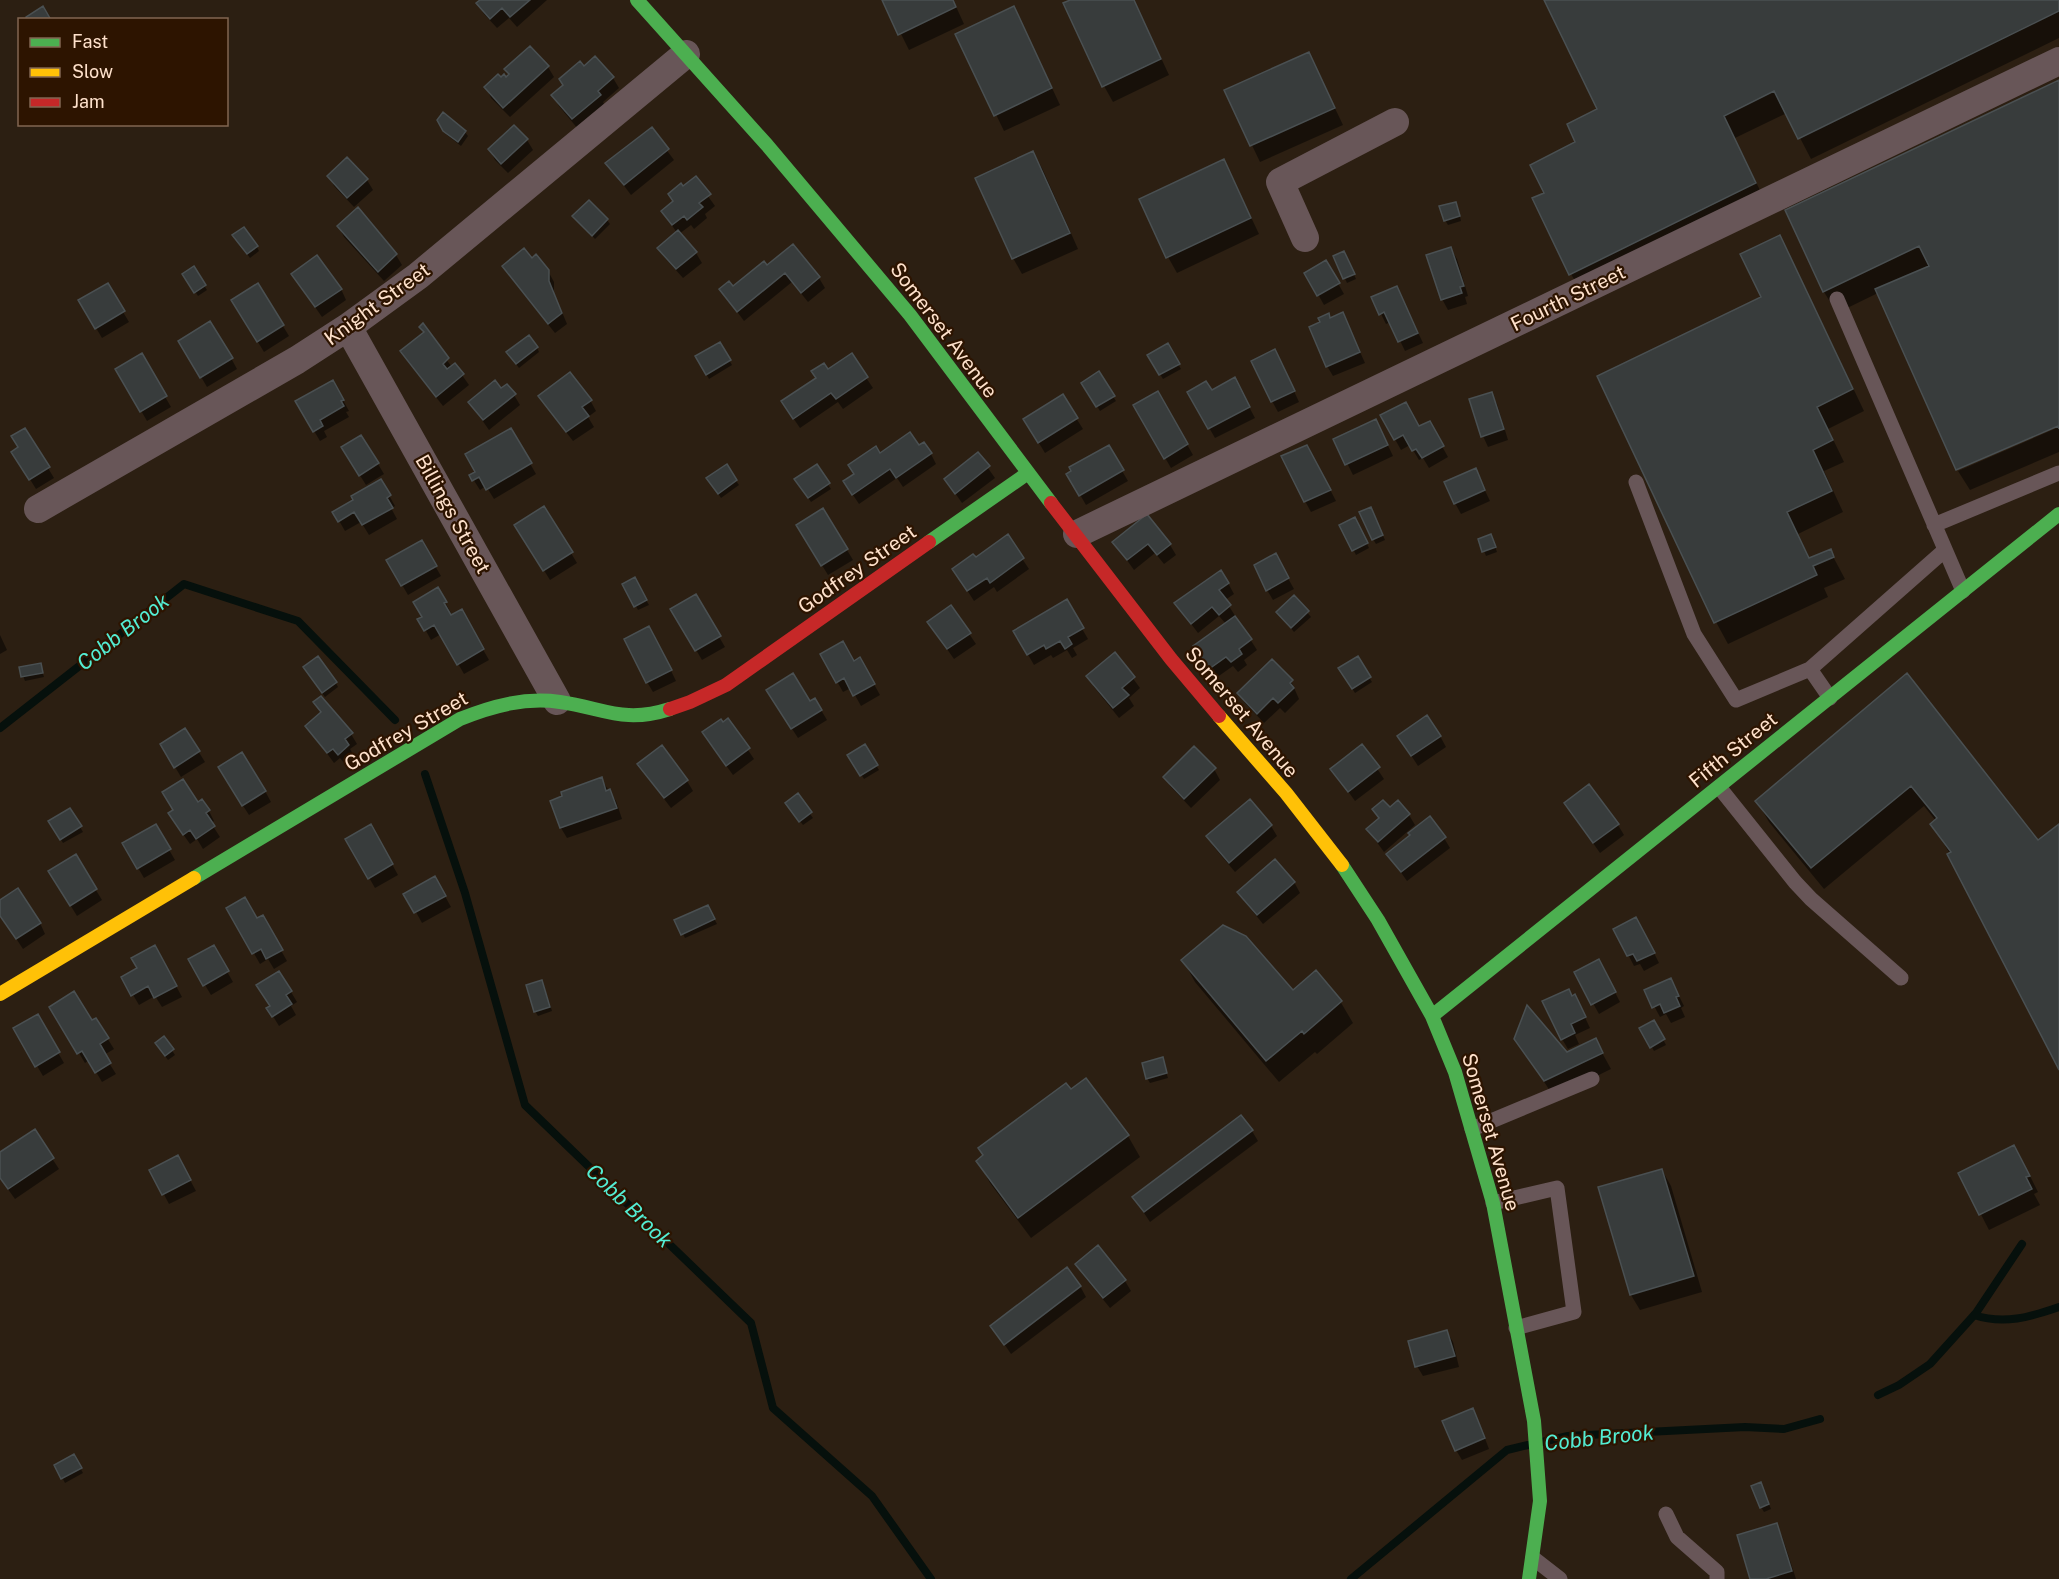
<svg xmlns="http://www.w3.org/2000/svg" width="2059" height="1579" font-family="'Public Sans',sans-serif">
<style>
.shadow{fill:#0007}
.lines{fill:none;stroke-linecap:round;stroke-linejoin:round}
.stream{stroke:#06100c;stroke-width:8}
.building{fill:#383c3c;stroke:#4a5052;stroke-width:1.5}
.lane{stroke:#685658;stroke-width:15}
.street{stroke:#685658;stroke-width:28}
.fast{stroke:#4caf50;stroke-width:14}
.slow{stroke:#ffc107;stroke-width:14}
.jam{stroke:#c62828;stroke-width:14}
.labels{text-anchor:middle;stroke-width:4.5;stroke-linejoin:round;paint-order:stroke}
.street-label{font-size:20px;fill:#fee1cb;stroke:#2d1400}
.water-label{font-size:21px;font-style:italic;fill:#53edd3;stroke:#2d1400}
</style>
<rect width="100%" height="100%" fill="#2c1f12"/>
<path class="shadow" d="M482,0h65l-30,27 -8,-9 -12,10 -13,-14 -6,-10z
M884,0h69l11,24 -55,26z
M1073,0h61l35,75 -56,27 -9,-16z
M1546,0h513v38l-248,121 -24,-46 -52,25 32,67 -184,90 -12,-21 -25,-80 53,-84z
M1022,24l38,81 -56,26 -47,-97z
M530,48l18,19 6,10 -44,40 -19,-19 -5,-11 24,-11 -4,-6z
M1309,54l34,71 -83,37 -34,-71z
M584,68l29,10 6,10 -16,14 2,4 -27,23 -19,-23 -6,-10z
M2059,82v341l-181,-130 -41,20 -13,-21 -37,-81z
M439,121l26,11 3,4 -7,10 -14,-11z
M651,129l23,31 -43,35 -24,-32z
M527,140l6,10 -25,23 -13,-13 -5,-10z
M1033,153l9,15 36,81 -56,25 -9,-16z
M329,176l38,4 6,10 -19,17 -20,-21z
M1232,177l27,57 -82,39 -9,-16z
M695,178l20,28 -10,8 2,4 -13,11 -3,-4 -12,9 17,19 6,10 -19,15 -18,-20 -6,-10 18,-15 -14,-21 11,-10z
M1458,208l3,13 -13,4 -3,-5z
M574,216l33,4 3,4 -15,15z
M339,227l57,28 6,10 -18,16 -40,-44z
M1779,237l12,21 73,153 -36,18 16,33 -20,9 19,41 -45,22 12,25 20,-8 15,28 -21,9 4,9 -100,47 -12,-22 -117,-246 164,-78z
M237,240l20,7 2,4 -9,7z
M1451,249l6,10 11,37 -3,1 2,7 -19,6 -6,-11z
M1345,255l11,24 -9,4 -12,-26z
M532,260l16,11 6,11v11l13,31 -12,9 -45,-56 -6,-11z
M1326,262l18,32 -20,11 -18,-32z
M767,267l52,11 6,10 -17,14 -16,-20 -48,39 -23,-31 12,-2z
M193,268l14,22 -9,6 -14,-22z
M299,284l42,5 5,11 -24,17z
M107,285l22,37 -27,16 -22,-37z
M258,285l31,51 -25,16 -25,-41z
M1397,288l26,55 -18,8 -14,-29 -5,2 -13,-26z
M1343,314l22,49 -32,13 -6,-10z
M421,327l31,40 3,-2 14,20 -26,21 -35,-44 -6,-11 22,-18z
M180,341l51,17 6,11 -30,18z
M720,344l12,21 -23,14 -12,-22z
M1167,345l14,24 -18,10 -14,-23z
M537,347l2,5 -20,16 -8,-11z
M141,355l30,52 -24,14 -30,-52z
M851,355l22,33 -30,21 -5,-7 -38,26 -11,-16 39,-41z
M1280,361l19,41 -21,10 -6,-11z
M1098,373l18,28 -16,10 -17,-28z
M333,382l16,29 -3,1 3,5 -25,14 3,6 -7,4 -23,-39z
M501,390l13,5 6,10 -31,25 -19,-27z
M1240,390l15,28 -40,20 -26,-45z
M1158,393l35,62 -22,13 -36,-62z
M1491,394l6,10 11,36 -20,7 -5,-11z
M1062,396l21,33 -38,24 -14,-23z
M590,400l6,11 -8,6 6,10 -21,14 -27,-35z
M1382,416l37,12 10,-5 19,34 -19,11 -6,-10 -4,2 -9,-15 -9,5z
M2059,427v25l-89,38 -12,-19z
M511,430l25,44 -42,25 -8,-13 -6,4 -9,-14 6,-4z
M1381,431l12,25 -40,19 -18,-36z
M919,447l12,7 5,10 -33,23 -6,-9 -38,26 -8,-12 29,-37z
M1108,447l20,34 -42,24 -18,-31z
M13,452l35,16 6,10 -18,11z
M978,454l17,24 -33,25 -16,-23z
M1313,457l23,44 -25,11 -6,-11z
M349,458l29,6 6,10 -18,11z
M726,466l13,19 -18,13 -10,-15z
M816,466l15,23 -20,13 -12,-18z
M1475,470l15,31 -29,13 -6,-11z
M381,481l14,25 -4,2 6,11 -28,16 -8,-13 -16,9 -11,-19 21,-11z
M544,508l33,55 -27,17 -34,-55z
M823,510l30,50 -25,15 -24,-39z
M1373,514l12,26 -9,4 -3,-5z
M1355,519l14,29 -13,7 -15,-30z
M1007,536l22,33 -32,23 -3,-5 -20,14 -14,-22 15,-20z
M1480,540l13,1 4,11 -11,4z
M421,542l20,34 -33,19 -20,-34z
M1114,542l56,3 6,10 -12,9 -9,-11 -21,17z
M1275,555l19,34 -21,11 -6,-10z
M634,579l15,26 -11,5 -14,-25z
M1228,583l6,11 -9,6 32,50 -13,10 3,5 -9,7 -5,-6 -17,12 -15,-21 25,-33 -7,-8 -21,17 -22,-29z
M438,589l13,24 -3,1 2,3 11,-6 28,49 -25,14 -23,-40 -10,6 -11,-20 4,-2z
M695,596l30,51 -23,13 -30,-51z
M1294,597l17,20 -17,15 -16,-20z
M1066,601l22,38 -15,9 4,7 -5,3 -5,-8 -14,8 -2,-3 -17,10 -19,-33z
M951,607l25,37 -22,15 -19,-27z
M0,635l7,15 -7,4z
M655,638l21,43 -23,11 -6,-10z
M1115,654l25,34 -11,10 5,8 -15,12 -25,-31 -6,-11z
M822,655l32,8 6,-4 20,36 -19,11 -10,-18 -8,4z
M1357,658l15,24 -17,11 -15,-24z
M40,665l4,12 -19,4 -2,-5z
M307,672l29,11 2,4 -13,10z
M1907,675l131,167 21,-16v241l-109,-213 -18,-30 4,-3 -12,-15 -100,83 -55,-67 -12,-21z
M1291,681l8,18 -14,14 -5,-5 -16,15 -19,-20 -6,-10z
M774,701l36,2 11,7 6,10 -29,18z
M315,703l36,31 6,10 -7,5 4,7 -9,8 -5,-6 -6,5 -27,-37 14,-12z
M728,720l26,39 -21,16 -23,-32 13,-19z
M185,730l20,32 -24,15 -19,-32z
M1440,736l6,11 -28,19 -13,-20z
M865,746l14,24 -15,9 -15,-24z
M1362,746l22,33 -29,22 -23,-32z
M1214,769l6,11 -29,28 -20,-21 -6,-10z
M645,774l42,7 6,10 -22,17z
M225,778l40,13 6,11 -22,13z
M601,779l15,22 6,18 -55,19 -6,-10 -9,-27z
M797,796l16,22 -10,7 -13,-17z
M1565,803l53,22 6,10 -24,18z
M198,804l11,7 5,10 -3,2 9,14 -17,12 -6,-10 -7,5 -14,-20z
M1374,809l16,1 19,5 6,10 -31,27 -16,-22 11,-10z
M70,810l13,22 -20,11 -13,-21z
M155,826l20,34 -31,18 -20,-34z
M371,826l27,49 -23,13 -28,-49z
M1271,826l6,10 -42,36 -21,-25 -6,-10z
M1412,836l32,2 6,10 -43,33 -19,-27z
M75,856l27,44 -25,16 -27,-44z
M435,878l16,29 -29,16 -16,-29z
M1294,882l6,11 -37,31 -18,-22 -6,-10z
M0,901l40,22 5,11 -22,15 -23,-35z
M228,908l28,12 6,-3 25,44 -13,8 -6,-10 -8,5z
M710,911l7,13 -32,14 -2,-4z
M1615,929h27l17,34 -15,8 -4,-7 -6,2z
M155,947l27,50 -20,10 -7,-11 -16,9 -16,-27 16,-9z
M213,947l20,35 -22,13 -21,-35z
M1183,960l110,32 47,9 13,22 -36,31 -2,-2 -36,30 -84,-100z
M1604,971l16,31 -21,12 -23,-41z
M544,986l8,25 -14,5 -3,-5z
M1676,990l8,16 -3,2 4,9 -14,6 -5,-9 -6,3 -14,-26z
M291,992l6,10 -6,4 5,9 -17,11 -11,-18 3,-2 -7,-10z
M51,1007l41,15 4,-2 18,29 -10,6 12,19 -14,8 -13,-22 -4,3z
M1580,1007l10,21 -15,7 4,9 -11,5 -6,-10z
M37,1016l27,47 -21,13 -28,-47z
M1654,1022l12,23 -12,6 -13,-23z
M164,1038l11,17 -7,5 -9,-12z
M1516,1039l51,15 28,-14 16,29 -57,28z
M1162,1059l6,19 -18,5 -3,-5z
M34,1131l25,38 -44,30 -15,-21v-24z
M1252,1131l6,10 -108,81 -16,-24z
M1128,1136l12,21 -109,81 -41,-55 -12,-22z
M2023,1162l15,30 -4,2 6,11 -51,25 -29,-56z
M183,1167l13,24 -27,13 -18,-34z
M1662,1170l9,16 31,106 -62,18 -9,-15z
M1077,1264l48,17 6,10 -21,17 -27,-33z
M1080,1286l6,11 -75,57 -19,-28z
M1447,1332l6,10 6,25 -36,9 -6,-10z
M1478,1420l11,29 -27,11 -6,-10z
M74,1456l9,17 -18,10 -9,-17z
M1763,1489l8,20 -7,3 -3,-5z
M1776,1525l6,11 14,43h-44z"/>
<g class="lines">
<path class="stream" d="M0,728l184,-144 114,37 97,99
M425,774l40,119 60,212 226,218 22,85 99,88 59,83
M1974,1315c30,10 56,2 85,-8
M1878,1395l21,-10 31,-21 46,-51 46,-69
M1542,1442l26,-6 177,-9 39,2 36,-10
M1351,1579l156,-129 21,-5"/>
</g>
<path class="building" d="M480,0h50l-20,17 -8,-9 -12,11 -14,-16z
M882,0h71l3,7 -58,28z
M1070,0h64l27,59 -59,28 -39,-84z
M1544,0h515v11l-261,128 -24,-48 -50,25 32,67 -187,92 -37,-77 12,-5 -14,-28 45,-23 -8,-18 30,-15z
M43,6l8,14h-24l-1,-3z
M1014,6l38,82 -58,28 -39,-82z
M530,46l19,20 -46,42 -19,-21 14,-13 3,3 3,-3 2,3 3,-3 -5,-5z
M1309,52l26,56 -85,38 -26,-56z
M595,56l19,21 -16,14 3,4 -29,24 -21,-24 12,-10 -4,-6 21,-18 4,5z
M2059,80v349l-1,-3 -102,44 -81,-181 54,-23 -10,-20 -96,46 -38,-82z
M443,112l23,19 -8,11 -15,-11 -6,-11z
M514,125l14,14 -27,25 -13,-15z
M652,127l17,22 -45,36 -19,-22z
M1033,151l37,82 -58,26 -37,-81z
M347,157l21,22 -21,19 -20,-22z
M1224,159l27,59 -85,40 -27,-59z
M696,176l15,18 -12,9 4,4 -16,13 -3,-4 -12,9 -11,-14 12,-10 -5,-7 13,-11 2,3z
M589,200l19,19 -16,17 -20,-20z
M1456,202l4,14 -16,5 -5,-15z
M358,207l39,47 -19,18 -41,-46z
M244,227l14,19 -11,8 -15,-19z
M678,230l19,22 -21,17 -19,-21z
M1780,235l73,154 -36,18 16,33 -20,10 19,41 -45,21 22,46 22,-9 3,8 -21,9 4,9 -103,48 -117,-247 164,-79 -21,-43z
M793,244l27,33 -19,16 -16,-20 -48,39 -18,-23 10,-8 4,5 31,-25 3,4z
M1451,247l13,39 -4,1 2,6 -21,7 -15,-45z
M524,248l8,10 4,-4 13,16v11l13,32 -14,11 -46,-58z
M1344,251l11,23 -12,5 -10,-23z
M317,255l25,34 -27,18 -24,-33z
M1326,260l14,23 -23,13 -13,-23z
M194,266l12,19 -12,8 -12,-19z
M108,283l17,28 -30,18 -17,-29z
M258,283l26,42 -27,17 -26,-42z
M1397,286l21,47 -20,9 -14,-30 -5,3 -8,-18z
M1343,312l17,40 -34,15 -17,-40 11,-5 -2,-4 11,-5 1,5z
M210,321l23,37 -33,20 -22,-37z
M423,323l26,35 -6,6 4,5 8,-6 9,11 -28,23 -36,-46 24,-19 -5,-5z
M529,335l9,12 -22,17 -10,-12z
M720,342l11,18 -25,15 -11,-19z
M1168,343l12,21 -21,11 -12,-20z
M1275,349l20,42 -24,11 -20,-41z
M142,353l25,43 -27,16 -25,-43z
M852,353l16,24 -32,22 -5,-6 -38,26 -12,-18 35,-23 -5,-7 13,-8 4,6z
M1099,371l16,25 -19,11 -15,-24z
M570,372l22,28 -10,7 7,9 -23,16 -28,-36z
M1235,377l15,30 -42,22 -21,-37 19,-11 6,9z
M333,380l11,20 -3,1 3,5 -24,14 3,6 -10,6 -18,-31z
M495,380l6,8 6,-4 9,10 -33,26 -15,-18z
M1158,391l30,53 -24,15 -31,-54z
M1492,392l12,37 -23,8 -12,-38z
M1063,394l15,24 -40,25 -15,-24z
M1406,402l13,24 11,-5 14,25 -22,12 -6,-9 -4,2 -9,-16 -9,5 -14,-25z
M1376,419l12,26 -43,20 -12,-26z
M25,428l25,39 -21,13 -18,-28 7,-5 -7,-11z
M511,428l21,35 -46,27 -7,-13 -7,4 -3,-6 6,-3 -10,-18z
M910,432l9,13 5,-3 8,11 -36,25 -6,-9 -38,26 -9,-14 11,-7 -6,-9 28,-19 4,7z
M361,435l18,28 -20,13 -18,-29z
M1109,445l15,25 -45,26 -13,-22 5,-3 -2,-4z
M1307,445l24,45 -27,12 -23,-46z
M978,452l12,14 -35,28 -11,-15z
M727,464l10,16 -19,14 -12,-16z
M817,464l13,19 -22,15 -14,-19z
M1476,468l9,22 -31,14 -10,-22z
M381,479l10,16 -4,3 6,10 -31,17 -8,-13 -16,10 -6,-10 21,-12 -2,-4z
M544,506l29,46 -30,19 -29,-46z
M1371,507l12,28 -11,5 -13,-28z
M823,508l25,41 -27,17 -25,-41z
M1147,514l24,30 -14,11 -9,-11 -21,16 -15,-18z
M1355,517l13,26 -16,8 -13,-26z
M1008,534l16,24 -34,25 -3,-5 -20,13 -15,-22 21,-15 3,3z
M1491,534l5,13 -14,5 -4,-13z
M422,540l15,26 -36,20 -15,-26z
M1276,553l13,25 -23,13 -12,-26z
M1221,570l8,13 -10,7 12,15 -12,10 -7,-8 -21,17 -17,-21z
M635,577l12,23 -13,7 -12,-23z
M438,587l9,15 -3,1 7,12 11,-6 22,40 -27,16 -23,-40 -10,6 -7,-12 5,-2 -9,-15z
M696,594l25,42 -26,15 -25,-42z
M1294,595l15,16 -18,17 -15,-16z
M1067,599l17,29 -16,9 4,7 -7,5 -5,-8 -14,8 -2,-4 -17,10 -14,-24z
M951,605l20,28 -24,16 -20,-27z
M1235,616l17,23 -13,10 3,5 -11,8 -5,-5 -17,12 -16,-23z
M649,626l23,44 -26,13 -22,-44z
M843,641l11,20 6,-4 15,27 -22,12 -9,-18 -8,5 -16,-29z
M1115,652l20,25 -13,11 7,7 -16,13 -27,-32z
M318,656l19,26 -15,11 -19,-26z
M1358,656l13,21 -19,12 -14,-21z
M1272,659l21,21 -3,3 4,5 -16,15 -5,-5 -16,16 -20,-21z
M41,663l2,10 -22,4 -2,-10z
M793,673l17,28 5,-3 7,12 -31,19 -25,-39z
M1907,673l131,167 21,-16v246l-112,-216 4,-2 -21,-28 7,-6 -26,-32 -100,82 -56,-67z
M321,696l32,37 -8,6 4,6 -11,10 -5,-6 -6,4 -22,-27 16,-14 -8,-10z
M1427,715l14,21 -30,20 -14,-20z
M728,718l22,30 -24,18 -24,-34 19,-13 2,3z
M185,728l15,23 -26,17 -14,-24z
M865,744l13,21 -18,11 -13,-21z
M1362,744l18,23 -32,25 -18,-23z
M662,745l26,35 -24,18 -27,-34z
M1194,746l22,22 -32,31 -21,-22z
M242,752l24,39 -24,15 -24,-39z
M602,777l4,14 4,-2 7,19 -57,20 -10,-27 12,-5 -1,-4z
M183,779l15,23 4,-3 8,11 -4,3 9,13 -19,13 -6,-9 -7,5 -15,-22 5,-3 -11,-18z
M1589,784l30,40 -26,19 -29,-40z
M798,793l14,19 -13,10 -14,-19z
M1250,799l22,26 -43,38 -23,-27z
M1383,800l7,7 8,-7 12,14 -32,28 -12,-13 13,-11 -7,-9z
M70,808l12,18 -22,14 -12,-19z
M1430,816l16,21 -45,35 -15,-18 24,-19 -2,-2z
M156,824l15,25 -34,20 -15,-26z
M371,824l22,40 -25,15 -23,-40z
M76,854l21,35 -27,17 -22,-35z
M1275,859l20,23 -38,33 -20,-23z
M435,876l11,20 -32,17 -11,-19z
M18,888l23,35 -25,16 -16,-23v-16z
M245,897l12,21 6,-3 20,35 -17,9 -5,-10 -9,5 -26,-46z
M708,905l7,14 -34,16 -7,-15z
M1636,917l19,36 -18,8 -4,-7 -6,2 -14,-27z
M1223,925l23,11 47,54 23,-20 26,31 -38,33 -2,-3 -36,30 -85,-101z
M155,945l22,41 -23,12 -6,-12 -17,10 -10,-19 16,-9 -6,-10z
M214,945l15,26 -26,15 -15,-27z
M1599,959l17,33 -25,13 -17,-33z
M279,971l13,20 -6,4 6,9 -20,13 -6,-9 4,-2 -14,-21z
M1671,978l8,18 -3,1 4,9 -16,7 -4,-9 -8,4 -8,-18z
M542,980l8,27 -16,5 -8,-27z
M1569,989l3,7 3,-2 11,23 -15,7 4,9 -14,7 -19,-39z
M74,991l18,29 4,-2 13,20 -9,6 11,19 -16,10 -13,-22 -5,3 -28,-47z
M1527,1005l40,47 29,-14 7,15 -59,28 -30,-42z
M38,1014l22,38 -25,15 -22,-39z
M1654,1020l11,19 -15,9 -11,-20z
M164,1036l10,13 -9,7 -10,-13z
M1163,1057l4,16 -21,6 -4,-16z
M1086,1078l43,57 -111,83 -42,-57 7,-6 -5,-7 88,-65 5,6z
M1241,1115l12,15 -109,82 -12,-15z
M35,1129l19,29 -46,31 -8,-11v-26z
M2014,1145l16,31 -4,1 6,12 -53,26 -21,-42z
M178,1155l13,25 -29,15 -13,-25z
M1662,1169l32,107 -64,19 -32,-108z
M1098,1245l28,35 -23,18 -28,-34z
M1067,1267l14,19 -77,59 -14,-19z
M1447,1330l8,26 -40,11 -7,-26z
M1473,1408l12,30 -30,13 -13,-30z
M74,1454l8,14 -21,11 -7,-14z
M1761,1482l8,22 -9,4 -9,-22z
M1777,1523l15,48 -26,8h-16l-13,-44z"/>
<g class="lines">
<path class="lane" d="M1837,299l126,292
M1636,482l58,152 42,66 74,-31
M1934,525l125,-52
M1830,698l-20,-29 135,-119
M1719,787l76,95 16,17 90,79
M1472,1129l120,-50
M1493,1203l64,-15 17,124 -58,16
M1666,1514l11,23 40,35v7
M1533,1558l27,21"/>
<path class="street" d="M1305,238l-25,-56 115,-60
M348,327l209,374
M38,509l259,-149 51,-33 70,-51 268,-222
M1077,534l982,-473"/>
<path class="fast" d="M637,0l130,145 143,170 141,188
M929,542l99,-69
M1342,865l36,55 54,96 23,56 38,131 41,218 6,80 -11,78
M194,878l266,-159c32,-13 65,-22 100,-17 44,6 63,22 110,7
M1432,1016l627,-502"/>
<path class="slow" d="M1219,716l67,77 56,72
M0,994l194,-116"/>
<path class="jam" d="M1051,503l120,156 48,57
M670,709l20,-7 36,-17 203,-143"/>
</g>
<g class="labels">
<g class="street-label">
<text transform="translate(1568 298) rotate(-26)" y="7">Fourth Street</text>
<text transform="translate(377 304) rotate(-36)" y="7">Knight Street</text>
<text transform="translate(944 330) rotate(53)" y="7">Somerset Avenue</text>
<text transform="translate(453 514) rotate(61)" y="7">Billings Street</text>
<text transform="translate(857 569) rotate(-35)" y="7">Godfrey Street</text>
<text transform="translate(1242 712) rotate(50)" y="7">Somerset Avenue</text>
<text transform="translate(406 731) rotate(-30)" y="7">Godfrey Street</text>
<text transform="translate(1733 750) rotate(-39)" y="7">Fifth Street</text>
<text transform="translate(1491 1132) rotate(74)" y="7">Somerset Avenue</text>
</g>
<g class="water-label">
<text transform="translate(123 632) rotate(-38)" y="7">Cobb Brook</text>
<text transform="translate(629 1206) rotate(44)" y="7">Cobb Brook</text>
<text transform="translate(1599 1438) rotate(-6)" y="7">Cobb Brook</text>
</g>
</g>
<rect x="18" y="18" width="210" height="108" fill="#2d1400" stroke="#816651" stroke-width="1.5"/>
<rect x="30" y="38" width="30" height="9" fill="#4caf50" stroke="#816651" stroke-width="1.5"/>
<text x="72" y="48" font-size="18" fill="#fee1cb">Fast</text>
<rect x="30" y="68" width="30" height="9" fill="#ffc107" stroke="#816651" stroke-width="1.5"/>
<text x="72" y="78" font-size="18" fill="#fee1cb">Slow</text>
<rect x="30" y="98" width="30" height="9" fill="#c62828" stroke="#816651" stroke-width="1.5"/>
<text x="72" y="108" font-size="18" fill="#fee1cb">Jam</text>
</svg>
